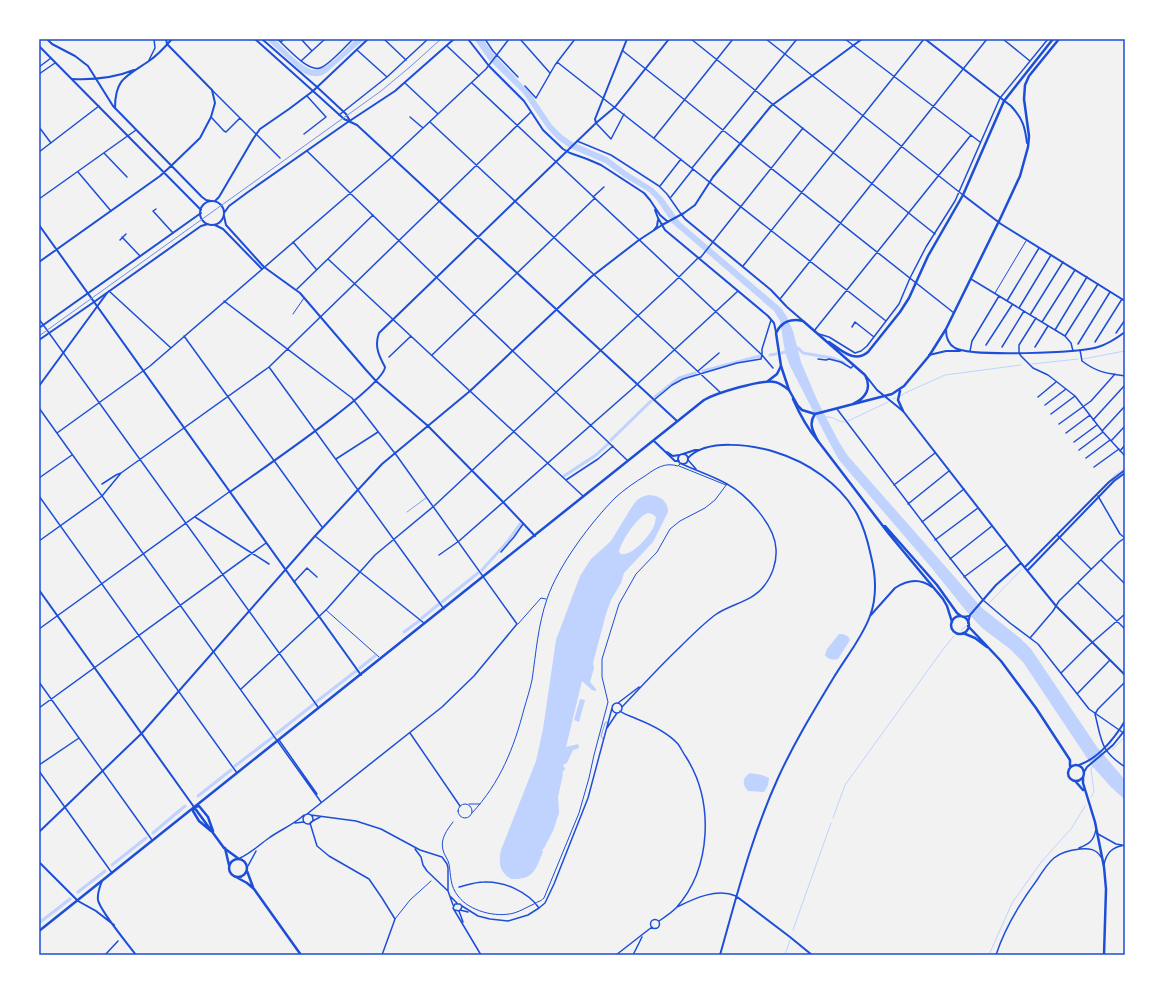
<svg xmlns="http://www.w3.org/2000/svg" width="1164" height="994" font-family="'Playfair Display',serif">
<style>
.water{fill:#bfd3fe;fill-rule:evenodd}
.lines{fill:none;stroke-linecap:round;stroke-linejoin:round}
.stream{stroke:#bfd3fe;stroke-width:1}
.canal{stroke:#bfd3fe;stroke-width:3}
.service{stroke:#1d4ed8;stroke-width:0.5}
.pedestrian{stroke:#1d4ed8;stroke-width:1}
.minor{stroke:#1d4ed8;stroke-width:1.5}
.tertiary{stroke:#1d4ed8;stroke-width:2}
.secondary{stroke:#1d4ed8;stroke-width:2}
.primary{stroke:#1d4ed8;stroke-width:2.5}
.trunk{stroke:#1d4ed8;stroke-width:2.5}
.tram{stroke:#7290e2;stroke-width:1}
.neatline{fill:none;stroke:#1d4ed8;stroke-width:1.5}
</style>
<rect width="100%" height="100%" fill="#f2f2f2"/>
<path class="water" d="M266,39h8c9,8 23,24 34,29 15,9 37,-19 48,-29h9l-39,34c-8,5 -15,4 -24,-1z
M474,39h9l9,13 39,42 21,31 10,10 10,7 35,15 20,15 26,16 10,10 17,24 101,86 6,9 6,14 8,31 17,40 21,40 9,14 134,152 38,30 11,11 66,98 28,33v20l-14,-13 -18,-20 -70,-105 -13,-13 -28,-21 -15,-16 -37,-46 -91,-106 -12,-22 -37,-72 -5,-14 -5,-31 -6,-10 -95,-82 -6,-5 -17,-25 -7,-7 -25,-15 -19,-14 -35,-15 -13,-9 -10,-11 -24,-35 -34,-33z
M649,495c11,1 19,5 19,17l-15,30 -29,31 -3,10 -10,17 -5,14 -13,49 1,5 -4,14 6,7v2l-4,-1 -10,-9 -16,66 12,-3 1,4 -6,2 -6,13 -4,2 2,4 -3,4 1,1 -5,23 1,16 -6,18 -9,17 -2,2 1,2c-8,18 -9,28 -32,27 -11,-7 -13,-15 -10,-29l35,-89 7,-32 13,-89 24,-64 11,-17 20,-18 22,-36c4,-6 9,-9 16,-10zM648,513l4,1 4,3c0,0 -1,6 -1,6 -3,11 -23,34 -34,31l-2,-2c2,-11 19,-36 29,-39z
M839,634c6,0 9,1 11,6l-12,19c-6,1 -9,1 -13,-4l2,-6z
M580,699l5,1 -6,22 -5,-2z
M750,773l12,2 7,3 -1,7 -4,7 -16,-1c-6,-7 -6,-13 2,-18z"/>
<g class="lines">
<path class="stream" d="M1083,359l42,-8
M1032,364l46,-5
M905,393l40,-18 76,-10
M900,396l4,-2
M893,399l3,-1
M826,417c8,-1 11,5 18,5
M848,421l40,-19
M1083,507l32,-32 10,-7
M989,603l33,-34
M961,630l4,-3
M1112,750l12,-12
M1091,797l3,-5 -3,-23 2,-3
M833,818l12,-33 99,-137 10,-12
M793,930l38,-107
M785,955l5,-15
M989,955l23,-52 30,-42 29,-32 14,-23"/>
<path class="canal" d="M798,348l5,5 29,5 12,5
M782,353l3,-1
M770,355l6,-1
M703,371l57,-15
M655,397l24,-19 16,-5
M611,440l40,-39
M564,476l32,-21 12,-11
M482,570l26,-29 12,-17
M442,602l36,-29
M422,618l17,-14
M404,632l15,-11
M360,668l15,-12
M316,702l40,-31
M276,734l38,-30
M235,766l38,-29
M198,796l33,-26
M153,833l32,-27
M112,865l34,-27
M78,892l27,-21
M39,923l31,-24"/>
<path class="service" d="M407,512l19,-14
M603,739l-2,-3 4,-13 2,-1"/>
<path class="pedestrian" d="M995,293l31,-52
M293,314l11,-16
M679,466l47,19
M326,610l53,47
M518,624l23,-26 5,1
M469,804h11
M458 811a7 7 0 1 1 14 0a7 7 0 1 1-14 0Z
M472,813c28,-30 42,-65 52,-104 3,-10 6,-20 8,-29 4,-27 6,-55 15,-81 11,-33 44,-77 69,-102 9,-8 19,-15 29,-21 11,-8 20,-14 33,-10l3,-3
M453,822c-6,8 -13,17 -10,28 1,5 5,9 6,14 2,12 1,22 9,32 11,15 38,22 56,17 7,-2 13,-6 20,-9 4,-3 6,-2 10,-6l35,-85 10,-35 5,-23 14,-53 -6,-25v-18l17,-55 17,-30 21,-22 13,-23 10,-8 25,-13 10,-8 12,-16
M395,919l15,-19 21,-19"/>
<path class="minor" d="M277,39c10,8 30,33 43,29 8,-2 27,-23 33,-29
M301,39l11,12
M384,39l22,21
M485,39l8,12 25,26
M520,39l30,34
M691,39l244,195
M766,39l197,156
M845,39l135,103
M1003,39l27,22
M281,42l3,-3
M447,46l32,30
M357,50l30,27
M623,51l331,262
M149,60l6,-12 -1,-9
M301,61l24,-22
M557,62l329,259
M39,67l12,-9
M39,74l16,-11
M405,83l33,31
M472,83l290,272 11,13
M525,86l11,12 19,-33 20,-26
M212,90l68,68
M339,115l48,-38 41,-38
M211,117l13,14 2,1 14,-14
M410,117l13,11
M430,122l291,271
M596,123l15,16 13,-25
M39,127l12,16
M304,134l22,-17 -19,-21
M654,138l79,-99
M577,141l34,14 48,31 8,8 14,20
M307,151l167,163 153,146
M39,152l60,-46
M104,153l23,24
M692,168l105,-129
M78,172l33,39
M660,186l21,-27
M593,197l11,-10
M671,197l22,-28
M39,199l97,-69
M156,209l-3,2 20,22
M122,237l18,19
M120,240l6,-6
M293,242l23,27
M328,259l255,237
M743,266l181,-227
M971,279l94,57 6,7 2,8
M297,289l76,-74
M109,291l62,57
M780,299l207,-260
M224,301l128,97 45,58 120,168 -43,52 -32,31 -135,107
M1007,301l32,-53
M1019,308l32,-53
M1030,315l33,-53
M1036,318l-17,27v8l2,3 12,12 15,7 27,21 28,36 22,24
M39,319l279,388
M1042,322l33,-52
M852,327l3,-5 19,15
M1055,330l32,-53
M814,331l157,-196
M1116,333l9,-13
M819,334l10,3 26,16 6,-2 6,-5 32,-42 11,-26 16,-31 29,-46 45,-103 48,-59
M184,336l138,191
M1065,336l33,-52
M1095,342l27,-43
M1078,344l32,-52
M986,345l26,-40
M1002,347l22,-36
M1035,347l13,-21
M1080,350l2,11c16,12 25,12 43,15
M970,351l2,-10 27,-45
M432,355l163,-157
M762,355v-6l9,-29
M389,357l22,-21
M818,359l8,1 3,-1 12,3 10,6 3,-3
M269,367l175,242
M698,371l21,-18
M1038,397l18,-15
M654,400l18,-15 11,-6 54,-16 24,-4 1,-4
M1045,405l21,-16
M39,408l282,394
M837,409l109,144 37,47 27,23 28,21 51,65 36,25
M1051,414l24,-18
M1093,420l32,-35
M1059,424l32,-23 24,-27
M1102,431l23,-25
M57,433l93,-67 242,-209 94,-88 23,-30
M1066,433l24,-18
M1111,441l14,-15
M1074,442l23,-17
M1079,450l24,-18
M1120,451l5,-6
M1086,458l24,-18
M336,459l42,-27
M688,460l8,9
M1094,467l25,-18
M39,478l33,-23
M566,480l32,-21 15,-13
M102,484l14,-9 5,-2
M894,485l41,-32
M39,496l198,277
M1098,496l22,38 5,4
M908,504l41,-33
M195,517l74,47
M922,522l42,-33
M1057,535l34,34
M315,536l109,87
M935,540l43,-32
M39,541l63,-45 19,-23 148,-106 262,-255
M501,552l13,-15 9,-13
M439,555l20,-14 173,-152 106,-98
M950,559l42,-33
M1101,560l24,24
M964,577l43,-32
M294,582l13,-14 10,9
M1078,583l47,46
M39,629l190,-137
M1030,638l23,-27 6,-10 60,-59 6,-4
M1061,673l26,-26 38,-33
M39,682l113,158
M241,689l86,-80 48,-54 59,-49 240,-224 24,-24 3,-1 102,-129
M1077,694l33,-34
M618,703l21,-16
M612 708a5 5 0 1 1 10 0a5 5 0 1 1-10 0Z
M622,707c19,-20 37,-40 57,-59 11,-11 23,-23 36,-33 15,-11 37,-13 49,-29 8,-10 13,-24 12,-37 -1,-24 -29,-54 -49,-65 -14,-8 -30,-13 -45,-20
M39,708l227,-165
M620,711c5,4 11,5 17,8 15,6 30,13 41,25 3,4 5,9 8,13 28,44 26,111 -10,151 -5,5 -11,9 -17,13
M1095,714c7,28 5,36 30,53
M1095,714l3,-5 27,-27
M607,728l10,-15
M410,733l50,73
M279,740l38,54
M39,765l40,-27
M39,771l73,102
M303 819a5 5 0 1 1 10 0a5 5 0 1 1-10 0Z
M311,815l45,6 25,8 39,21 22,7 5,7 1,4v23
M311,822l9,-5
M295,823l9,-1
M310,823l7,23 12,10 40,23 13,19 13,21 -13,36
M1098,834l18,10 6,1
M1079,848c10,-4 15,-7 17,-19
M415,849l6,8 2,8 4,6 21,20 5,14
M240,858c11,-5 19,-13 29,-20 11,-8 24,-13 35,-23
M1104,865c2,-12 8,-18 21,-20
M248,866l8,-15
M459,887c8,-2 16,-5 25,-5 20,-1 44,10 55,26
M451,897l6,6
M462,906l16,10 12,3 18,2 20,-6 11,-7 6,-5 9,-19 34,-86 24,-90
M677,907c18,-9 40,-19 59,-11
M455,910l4,1 2,-2 1,-3 -2,-2h-5l-2,4 28,47
M460,910l8,2
M459,911l4,11
M650.5 924a4.5 4.5 0 1 1 9 0a4.5 4.5 0 1 1-9 0Z
M105,955l13,-14
M616,955l36,-28
M633,955l9,-18
M996,955c9,-28 24,-52 41,-75 5,-8 10,-16 17,-22 7,-6 17,-8 26,-9 9,-1 16,0 21,8"/>
<path class="tertiary" d="M166,39l1,5 45,46 3,13 -4,14 -11,21 -29,28
M925,39l86,67c12,13 14,21 16,37
M72,79c21,1 42,-1 62,-9
M317,87l29,27 4,7
M313,91l31,28 13,6 320,296
M115,108c0,-30 12,-32 34,-47 9,-6 16,-14 23,-22
M596,123l-1,-4 32,-80
M963,195l38,29 124,77
M224,216l2,9 38,42 36,26 66,77 10,11 52,45 75,76 32,34
M215,225l8,4 39,40
M39,328l162,-115
M39,340l55,-38
M866,376l11,14 26,21 118,152 35,43 69,69
M39,386l68,-93
M654,441l21,20h4
M667,452l6,4 6,-1
M683,454l12,-4h5
M678 459a5 5 0 1 1 10 0a5 5 0 1 1-10 0Z
M688,458c19,-20 64,-13 87,-6 33,10 65,32 82,62 7,13 11,28 14,42 5,20 6,41 -1,60 -8,22 -24,41 -36,61 -20,33 -40,66 -56,101 -26,57 -41,117 -58,177
M230,492c23,-17 154,-105 155,-125 -6,-11 -11,-21 -6,-34l217,-210 19,-16 54,-68
M1025,567l84,-85 16,-12
M1028,570l86,-89 11,-8
M870,616l25,-28c12,-8 25,-10 37,-1
M963,617l6,-1
M968,623l2,-8 26,-30 25,-22
M39,832l103,-99 173,-197 67,-72 88,-73 121,-114 48,-37 23,-15
M736,896l54,41 22,18"/>
<path class="secondary" d="M47,39l5,5 23,12 13,10 25,40 89,91 4,3 5,1
M255,39l58,52
M262,39l55,48
M468,39l21,27 35,35 19,29 20,19 7,4 17,6 14,6 43,28 6,7 10,15 8,7
M39,46l162,164
M215,201l4,-4 34,-58 7,-10 29,-20 24,-18 55,-52
M200 213a12 12 0 1 1 24 0a12 12 0 1 1-24 0Z
M655,210l3,8 7,12 103,86 6,7 2,9
M224,213l5,-7 19,-14 97,-68 50,-33 59,-52
M681,214l4,5 86,71 16,17 15,13
M39,225l322,450
M662,225l22,-12 11,-8 18,-28 58,-71 91,-67
M654,230l3,-4 1,-6
M39,262l121,-86 11,-10
M94,302l107,-76 7,-2
M946,330c0,8 2,14 9,18 17,9 123,5 143,-1 10,-3 19,-9 27,-15
M929,355l17,-4h14
M39,590l155,217
M1079,765c20,-7 35,-26 46,-44
M1084,772l3,-5 26,-22 12,-15
M39,862l39,39 18,10 18,14
M102,881c-2,5 -5,13 -4,19 2,11 30,44 38,55"/>
<path class="primary" d="M768,381l9,-7 4,-8
M793,399c7,16 14,29 25,42l71,93 54,65 4,7 5,16
M885,526l52,59 20,28 4,3
M951 625a9 9 0 1 1 18 0a9 9 0 1 1-18 0Z
M968,626l33,35 35,47 34,52v6
M963,633l12,5 12,9
M1068 773a8 8 0 1 1 16 0a8 8 0 1 1-16 0Z
M1083,777v6l12,39 9,45 2,22 -2,66
M1076,782l7,8
M194,807l30,41 15,11
M194,807l-1,4 6,10 12,10
M195,807l4,-1 9,11 5,14
M225,848l4,17
M229 868a9 9 0 1 1 18 0a9 9 0 1 1-18 0Z
M247,871l6,16
M236,877l11,6 7,6 47,66
M39,931l665,-531c12,-7 58,-21 71,-18 5,1 9,4 14,8"/>
<path class="trunk" d="M829,342c11,7 25,22 39,10l32,-40 9,-14 19,-42 35,-61 41,-94 49,-62
M900,391l-2,9 5,11
M853,404c13,-6 19,-16 12,-29l-62,-54c-12,-3 -22,1 -27,12l5,33 8,24 9,16 4,4 13,4 77,-20 12,-8 25,-30 17,-27 55,-112 19,-41 8,-29 1,-11 -5,-37 1,-14 4,-9 30,-37
M815,414c-7,10 -2,17 3,27"/>
<path class="tram" d="M39,336l342,-245 30,-25 30,-27"/>
</g>
<rect width="1164" height="994" fill="none" stroke="#ffffff" stroke-width="80"/>
<rect x="40" y="40" width="1084" height="914" class="neatline"/>
</svg>
